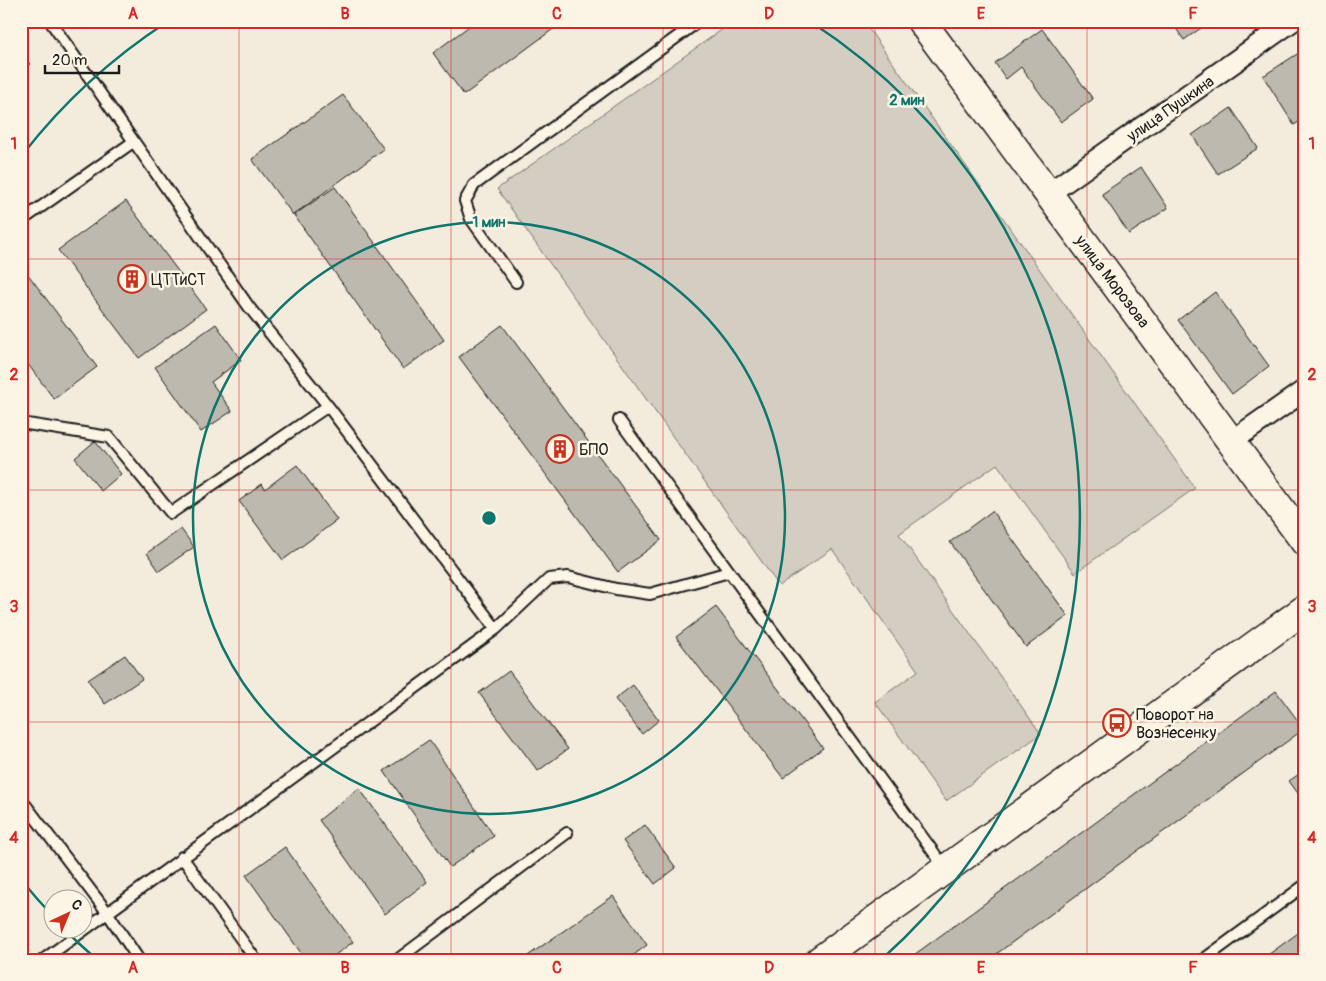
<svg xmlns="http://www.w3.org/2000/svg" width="1326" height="981" font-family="Pangolin,sans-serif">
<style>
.green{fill:#d3cec1;stroke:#78756e}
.building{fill:#beb9ae;stroke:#1c1c1c}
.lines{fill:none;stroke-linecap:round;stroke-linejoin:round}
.lane-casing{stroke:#1c1c1c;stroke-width:14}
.street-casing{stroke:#1c1c1c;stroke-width:24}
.secondary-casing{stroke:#1c1c1c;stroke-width:31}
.lane{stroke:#fcf5e5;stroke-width:10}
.street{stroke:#fcf5e5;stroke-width:20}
.secondary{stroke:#fcf5e5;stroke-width:28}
.grid{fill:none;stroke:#d62828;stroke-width:1;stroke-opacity:0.55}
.ring{fill:none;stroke:#0f766e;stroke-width:2.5}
.labels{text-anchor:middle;stroke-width:5;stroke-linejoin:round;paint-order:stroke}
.street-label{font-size:16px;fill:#1c1c1c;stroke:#fcf5e5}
.poi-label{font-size:16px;fill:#1c1c1c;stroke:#fcf5e5;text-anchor:start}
.centre{fill:#0f766e;stroke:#fcf5e5;stroke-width:2.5}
.ring-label{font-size:15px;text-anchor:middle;font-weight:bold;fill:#0f766e;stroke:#fcf5e5;stroke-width:5;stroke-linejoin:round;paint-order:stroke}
.neatline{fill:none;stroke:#d62828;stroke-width:2}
.grid-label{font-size:16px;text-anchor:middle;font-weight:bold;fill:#d62828}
</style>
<rect width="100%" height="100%" fill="#f3ecdd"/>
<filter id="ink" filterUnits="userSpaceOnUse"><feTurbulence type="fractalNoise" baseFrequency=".02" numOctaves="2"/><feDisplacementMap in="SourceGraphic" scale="10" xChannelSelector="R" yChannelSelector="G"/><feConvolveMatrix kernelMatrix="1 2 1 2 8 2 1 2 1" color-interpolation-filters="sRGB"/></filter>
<g filter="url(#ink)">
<path class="green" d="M734,21h129l332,467 -120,85 -78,-109 -98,70 142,200 -95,67 -71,-99 43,-31 -86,-122 -53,37 -282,-397z"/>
<path class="building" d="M476,21h88l-100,74 -31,-42z
M1171,21h40l-27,19z
M1042,29l51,70 -32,23 -40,-55 -15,12 -11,-16z
M1305,49v69l-11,7 -31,-49z
M21,53l9,11 -9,7z
M343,95l41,54 -91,66 -41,-56z
M1231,108l27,40 -40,26 -26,-39z
M1141,167l27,41 -39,26 -27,-40z
M335,187l109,153 -41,29 -109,-154z
M126,201l80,108 -67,49 -81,-108z
M27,273l70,94 -43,32 -33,-44v-77z
M1215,292l54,74 -37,28 -54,-74z
M216,324l25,36 -30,22 21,29 -31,21 -46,-65z
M502,325l159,215 -43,32 -159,-215z
M95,441l26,33 -20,17 -26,-33z
M297,465l40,55 -54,40 -44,-59 23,-17 3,5z
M992,511l76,105 -42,31 -76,-105z
M181,529l13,18 -35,24 -12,-18z
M716,607l107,141 -40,30 -107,-141z
M125,655l17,24 -37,25 -17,-24z
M509,671l59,78 -30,22 -59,-78z
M633,685l26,35 -17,14 -27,-35z
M1276,691l28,38 -316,231h-81z
M429,740l65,96 -44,31 -66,-96z
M1305,770v33l-16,-22z
M359,788l68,94 -42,32 -66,-94z
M645,825l31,43 -21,16 -32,-43z
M285,847l68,95 -25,18h-22l-60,-85z
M613,896l34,49 -20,15h-105z
M1305,928v32h-44z"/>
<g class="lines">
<defs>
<path id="lane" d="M50,21l199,286 79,99
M21,221l112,-79
M516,282l-45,-63 -6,-18 9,-16 225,-164
M619,420l326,448
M21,423l88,14 62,76 157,-107 168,223
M21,799l86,113 32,48
M182,857l74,103
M43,960l453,-331 53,-50 19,-2 48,12 34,5 79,-22
M397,960l170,-127
M1203,960l102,-75"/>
<path id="street" d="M1048,194l244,-173
M1232,441l73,-51"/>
<path id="secondary" d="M921,21l384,521
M820,960l485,-351"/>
</defs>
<use href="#lane" class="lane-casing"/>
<use href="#street" class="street-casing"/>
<use href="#secondary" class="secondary-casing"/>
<use href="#lane" class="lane"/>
<use href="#street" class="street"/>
<use href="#secondary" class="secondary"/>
</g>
</g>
<path class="grid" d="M239,21v939M451,21v939M663,21v939M875,21v939M1087,21v939M21,259h1284M21,490h1284M21,722h1284"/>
<g class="ring">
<circle cx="489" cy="518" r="296"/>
<path d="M94 957A591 591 0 0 1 64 929M50 913A591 591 0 0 1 23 882M23 154A591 591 0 0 1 167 22M811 22A591 591 0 0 1 884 957"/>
</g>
<defs>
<symbol id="building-ring" viewBox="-11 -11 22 22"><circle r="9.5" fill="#fcf5e5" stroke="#c8321e" stroke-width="1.5"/><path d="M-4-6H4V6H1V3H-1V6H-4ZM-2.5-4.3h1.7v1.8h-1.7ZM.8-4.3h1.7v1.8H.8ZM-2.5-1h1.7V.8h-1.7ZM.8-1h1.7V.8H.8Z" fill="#c8321e"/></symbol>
<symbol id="bus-ring" viewBox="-11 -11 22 22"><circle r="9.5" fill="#fcf5e5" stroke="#c8321e" stroke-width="1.5"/><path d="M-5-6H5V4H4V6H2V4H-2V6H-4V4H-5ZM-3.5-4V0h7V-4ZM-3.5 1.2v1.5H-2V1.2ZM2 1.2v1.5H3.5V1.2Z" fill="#c8321e"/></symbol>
</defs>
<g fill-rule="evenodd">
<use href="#building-ring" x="116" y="263" width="32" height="32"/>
<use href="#building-ring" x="544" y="433" width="32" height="32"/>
<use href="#bus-ring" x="1101" y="707" width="32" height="32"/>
</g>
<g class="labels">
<g class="street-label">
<text transform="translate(1170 108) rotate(-35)" y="6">улица Пушкина</text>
<text transform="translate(1113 281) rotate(53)" y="6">улица Морозова</text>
</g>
<g class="poi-label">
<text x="151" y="285">ЦТТиСТ</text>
<text x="579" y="455">БПО</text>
<text x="1136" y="720">Поворот на<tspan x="1136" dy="18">Вознесенку</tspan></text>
</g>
</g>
<circle cx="489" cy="518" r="8" class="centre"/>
<g class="ring-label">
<text x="907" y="105">2 мин</text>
<text x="489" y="227">1 мин</text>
</g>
<rect width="1326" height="981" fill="none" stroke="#fcf5e5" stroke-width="55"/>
<g transform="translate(68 914) rotate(44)"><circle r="24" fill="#fcf5e5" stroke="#a29e95"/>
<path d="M0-4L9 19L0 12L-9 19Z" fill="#c8321e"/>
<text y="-8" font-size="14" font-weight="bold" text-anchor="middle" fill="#1c1c1c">С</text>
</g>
<path d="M45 65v8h74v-8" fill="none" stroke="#1c1c1c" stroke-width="2.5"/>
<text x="52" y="65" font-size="15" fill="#1c1c1c" stroke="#fcf5e5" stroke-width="4" paint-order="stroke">20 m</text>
<rect x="28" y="28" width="1270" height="926" class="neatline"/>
<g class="grid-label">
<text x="133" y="19">A</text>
<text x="345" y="19">B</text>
<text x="557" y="19">C</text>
<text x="769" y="19">D</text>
<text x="981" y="19">E</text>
<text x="1193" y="19">F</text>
<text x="14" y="149">1</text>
<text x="1312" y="149">1</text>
<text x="14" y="380">2</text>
<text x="1312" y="380">2</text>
<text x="14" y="612">3</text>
<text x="1312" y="612">3</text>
<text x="14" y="843">4</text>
<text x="1312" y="843">4</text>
<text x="133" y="973">A</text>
<text x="345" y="973">B</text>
<text x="557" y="973">C</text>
<text x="769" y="973">D</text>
<text x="981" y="973">E</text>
<text x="1193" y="973">F</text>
</g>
</svg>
